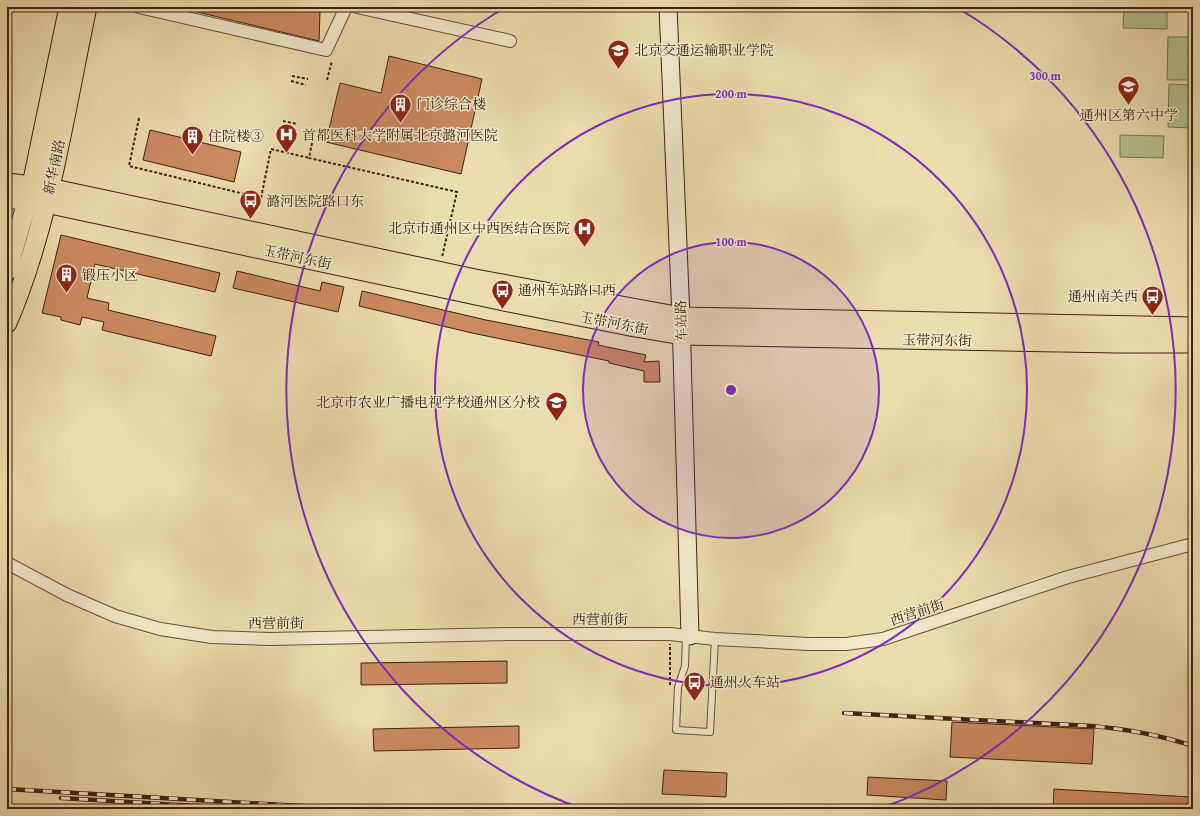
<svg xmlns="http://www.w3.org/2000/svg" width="1200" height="816" font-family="'Gentium Book Plus','Noto Serif SC',serif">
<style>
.green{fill:#b5c18c;stroke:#7a7150}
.building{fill:#cb8a60;stroke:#3f2113}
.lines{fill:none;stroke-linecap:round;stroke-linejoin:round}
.lane-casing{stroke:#6a503a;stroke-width:8}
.street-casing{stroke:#6a503a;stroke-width:14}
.secondary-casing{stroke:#3f2113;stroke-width:19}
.primary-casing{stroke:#3f2113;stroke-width:21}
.path{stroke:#3f2113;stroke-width:2;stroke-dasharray:3 2;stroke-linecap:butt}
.lane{stroke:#f2e8ca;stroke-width:6}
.street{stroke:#f2e8ca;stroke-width:12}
.secondary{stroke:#f2e8ca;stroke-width:17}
.primary{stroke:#ebdcad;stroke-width:19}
.rail-casing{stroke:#3f2113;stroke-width:4.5}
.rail{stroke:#f2e8ca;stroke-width:3;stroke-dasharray:9;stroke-linecap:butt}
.ring{fill:none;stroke:#7b2cbf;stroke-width:2}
.labels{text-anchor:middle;stroke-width:3;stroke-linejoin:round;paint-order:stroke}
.poi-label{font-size:14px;fill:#3f2113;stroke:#f2e8ca;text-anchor:start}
.street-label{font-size:14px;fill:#3f2113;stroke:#f2e8ca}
.centre{fill:#7b2cbf;stroke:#f2e8ca;stroke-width:2}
.ring-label{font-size:12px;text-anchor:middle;font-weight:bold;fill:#7b2cbf;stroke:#f2e8ca;stroke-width:3;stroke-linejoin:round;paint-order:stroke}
</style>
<rect width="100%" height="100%" fill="#ebdcad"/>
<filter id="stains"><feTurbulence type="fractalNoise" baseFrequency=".005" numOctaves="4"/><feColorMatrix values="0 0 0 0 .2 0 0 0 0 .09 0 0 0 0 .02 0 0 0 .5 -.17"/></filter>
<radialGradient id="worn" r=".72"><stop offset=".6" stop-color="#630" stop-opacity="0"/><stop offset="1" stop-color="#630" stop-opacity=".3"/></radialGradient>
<path class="green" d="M1124,7l43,1v21l-44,-1z
M1168,37h22l-1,43h-22z
M1169,84l22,1 -1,43 -22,-1z
M1120,135l44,1 -1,22 -43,-1z"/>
<path class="building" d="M189,7h112v4h19l-1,30 -130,-31z
M389,56l93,23 -21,95 -135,-32 14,-59 41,10z
M150,130l91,22 -7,30 -91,-22z
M61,235l159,38 -5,19 -120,-28 -8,34 22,5 -1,7 108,26 -5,20 -109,-26 2,-8 -22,-5 -2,8 -19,-5v-3l-19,-4z
M237,271l83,20 2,-9 22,5 -6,25 -105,-24z
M362,291l124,29 113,22 -1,3 48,10 -2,7 15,-1 1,21h-16v-11l-35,-8v-2l-137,-28 -113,-27z
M507,661v22l-146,2v-22z
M952,722l142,7 -2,35 -142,-7z
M519,726v22l-145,3 -1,-22z
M664,770l63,3 -1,24 -64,-3z
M868,777l79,4 -1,19 -79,-5z
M1054,789l137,8 -1,12h-137z"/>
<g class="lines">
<defs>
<path id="lane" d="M686,636l-1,30 -7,21 -2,43 34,2 5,-93"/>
<path id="street" d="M139,7l187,43 20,-43
M357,7l153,34
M7,563l60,32 48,21 45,13 52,8 58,2 240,-5h160l45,5 94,5h37l37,-5 185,-62 125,-33"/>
<path id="secondary" d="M668,7l13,310 9,319"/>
<path id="primary" d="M7,183l42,5 426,91 206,38 512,10
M7,198l39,5 458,98 131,26 47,8 435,8h76
M7,271l25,-86 37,-178
M7,323c42,-97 58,-213 80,-316"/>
</defs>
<use href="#lane" class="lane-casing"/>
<use href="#street" class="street-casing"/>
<use href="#secondary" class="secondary-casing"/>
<use href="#primary" class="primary-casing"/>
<path class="path" d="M292,76l16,3
M327,80l5,-19
M291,81l15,4
M139,118l-10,48 132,32 10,-49 38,9
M283,121l14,3
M282,126l14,4
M313,138l-4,20 148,34 -15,65
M670,685v-41"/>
<use href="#lane" class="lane"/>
<use href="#street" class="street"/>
<use href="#secondary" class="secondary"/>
<use href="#primary" class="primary"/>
<defs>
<path id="rail" d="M844,713l247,13c35,3 69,9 102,20
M7,789l346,20
M61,798l186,11"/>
</defs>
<use href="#rail" class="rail-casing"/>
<use href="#rail" class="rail"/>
</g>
<circle cx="731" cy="390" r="148" fill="#7b2cbf" fill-opacity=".12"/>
<g class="ring">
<circle cx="731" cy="390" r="148"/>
<circle cx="731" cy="390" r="296"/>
<path d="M583 809A444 444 0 0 1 506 7M956 7A444 444 0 0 1 879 809"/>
</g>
<defs>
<symbol id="university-pin" viewBox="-11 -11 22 30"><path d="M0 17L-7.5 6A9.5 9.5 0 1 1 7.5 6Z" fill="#8f2418" stroke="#f2e8ca"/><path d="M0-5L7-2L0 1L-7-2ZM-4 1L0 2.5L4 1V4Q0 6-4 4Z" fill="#fff"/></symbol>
<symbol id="school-pin" viewBox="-11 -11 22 30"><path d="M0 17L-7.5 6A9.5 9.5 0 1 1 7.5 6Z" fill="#8f2418" stroke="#f2e8ca"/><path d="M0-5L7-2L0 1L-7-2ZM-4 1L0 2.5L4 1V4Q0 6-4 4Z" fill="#fff"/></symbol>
<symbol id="building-pin" viewBox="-11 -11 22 30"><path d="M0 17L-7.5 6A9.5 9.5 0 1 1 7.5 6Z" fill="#8f2418" stroke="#f2e8ca"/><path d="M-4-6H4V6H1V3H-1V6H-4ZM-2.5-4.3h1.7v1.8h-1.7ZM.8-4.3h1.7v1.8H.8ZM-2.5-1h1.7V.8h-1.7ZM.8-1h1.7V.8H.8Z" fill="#fff"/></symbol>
<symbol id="hospital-pin" viewBox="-11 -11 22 30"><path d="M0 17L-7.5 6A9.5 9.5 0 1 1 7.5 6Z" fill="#8f2418" stroke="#f2e8ca"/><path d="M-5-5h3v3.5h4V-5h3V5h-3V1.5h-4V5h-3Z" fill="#fff"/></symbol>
<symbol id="bus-pin" viewBox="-11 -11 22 30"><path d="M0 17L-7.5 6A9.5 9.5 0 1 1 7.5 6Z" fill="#8f2418" stroke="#f2e8ca"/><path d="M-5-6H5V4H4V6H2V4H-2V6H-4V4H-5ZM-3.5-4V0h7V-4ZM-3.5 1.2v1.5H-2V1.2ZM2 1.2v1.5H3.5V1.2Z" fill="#fff"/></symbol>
</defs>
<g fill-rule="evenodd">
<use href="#university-pin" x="606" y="38" width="25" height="34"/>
<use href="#school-pin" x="1116" y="74" width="25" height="34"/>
<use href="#building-pin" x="388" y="92" width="25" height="34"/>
<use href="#hospital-pin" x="274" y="122" width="25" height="34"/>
<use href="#building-pin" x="180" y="124" width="25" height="34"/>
<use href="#bus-pin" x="238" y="188" width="25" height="34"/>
<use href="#hospital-pin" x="572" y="216" width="25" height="34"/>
<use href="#building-pin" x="54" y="262" width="25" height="34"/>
<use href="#bus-pin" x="490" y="278" width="25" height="34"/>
<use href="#bus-pin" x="1140" y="284" width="25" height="34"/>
<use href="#university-pin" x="544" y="390" width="25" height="34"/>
<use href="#bus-pin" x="682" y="670" width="25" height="34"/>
</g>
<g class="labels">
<g class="poi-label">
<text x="634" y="55">北京交通运输职业学院</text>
<text x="416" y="109">门诊综合楼</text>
<text x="1129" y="120" text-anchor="middle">通州区第六中学</text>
<text x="302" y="140">首都医科大学附属北京潞河医院</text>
<text x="208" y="141">住院楼③</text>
<text x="266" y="206">潞河医院路口东</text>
<text x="570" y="233" text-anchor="end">北京市通州区中西医结合医院</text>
<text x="82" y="280">锻压小区</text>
<text x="518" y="295">通州车站路口西</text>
<text x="1138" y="301" text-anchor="end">通州南关西</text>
<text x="540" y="407" text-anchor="end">北京市农业广播电视学校通州区分校</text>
<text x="710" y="687">通州火车站</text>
</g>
<g class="street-label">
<text transform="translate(54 167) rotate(-78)" y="5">新华南路</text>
<text transform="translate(297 257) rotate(12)" y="5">玉带河东街</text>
<text transform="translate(681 321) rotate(-92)" y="5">车站路</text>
<text transform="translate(614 323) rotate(11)" y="5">玉带河东街</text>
<text transform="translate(937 340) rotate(1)" y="5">玉带河东街</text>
<text transform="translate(917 612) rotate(-18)" y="5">西营前街</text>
<text x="600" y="624">西营前街</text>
<text x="276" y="628">西营前街</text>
</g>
</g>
<circle cx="731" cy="390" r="6" class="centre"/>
<g class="ring-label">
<text x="1045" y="80">300 m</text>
<text x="731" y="98">200 m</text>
<text x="731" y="246">100 m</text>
</g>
<rect width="1200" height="816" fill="none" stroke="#ebdcad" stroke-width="24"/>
<rect x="8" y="8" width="1184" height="800" fill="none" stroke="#3f2113" stroke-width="2"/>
<rect x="12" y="12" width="1176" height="792" fill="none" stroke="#3f2113"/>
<rect width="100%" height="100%" filter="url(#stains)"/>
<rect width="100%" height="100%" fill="url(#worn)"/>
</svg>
